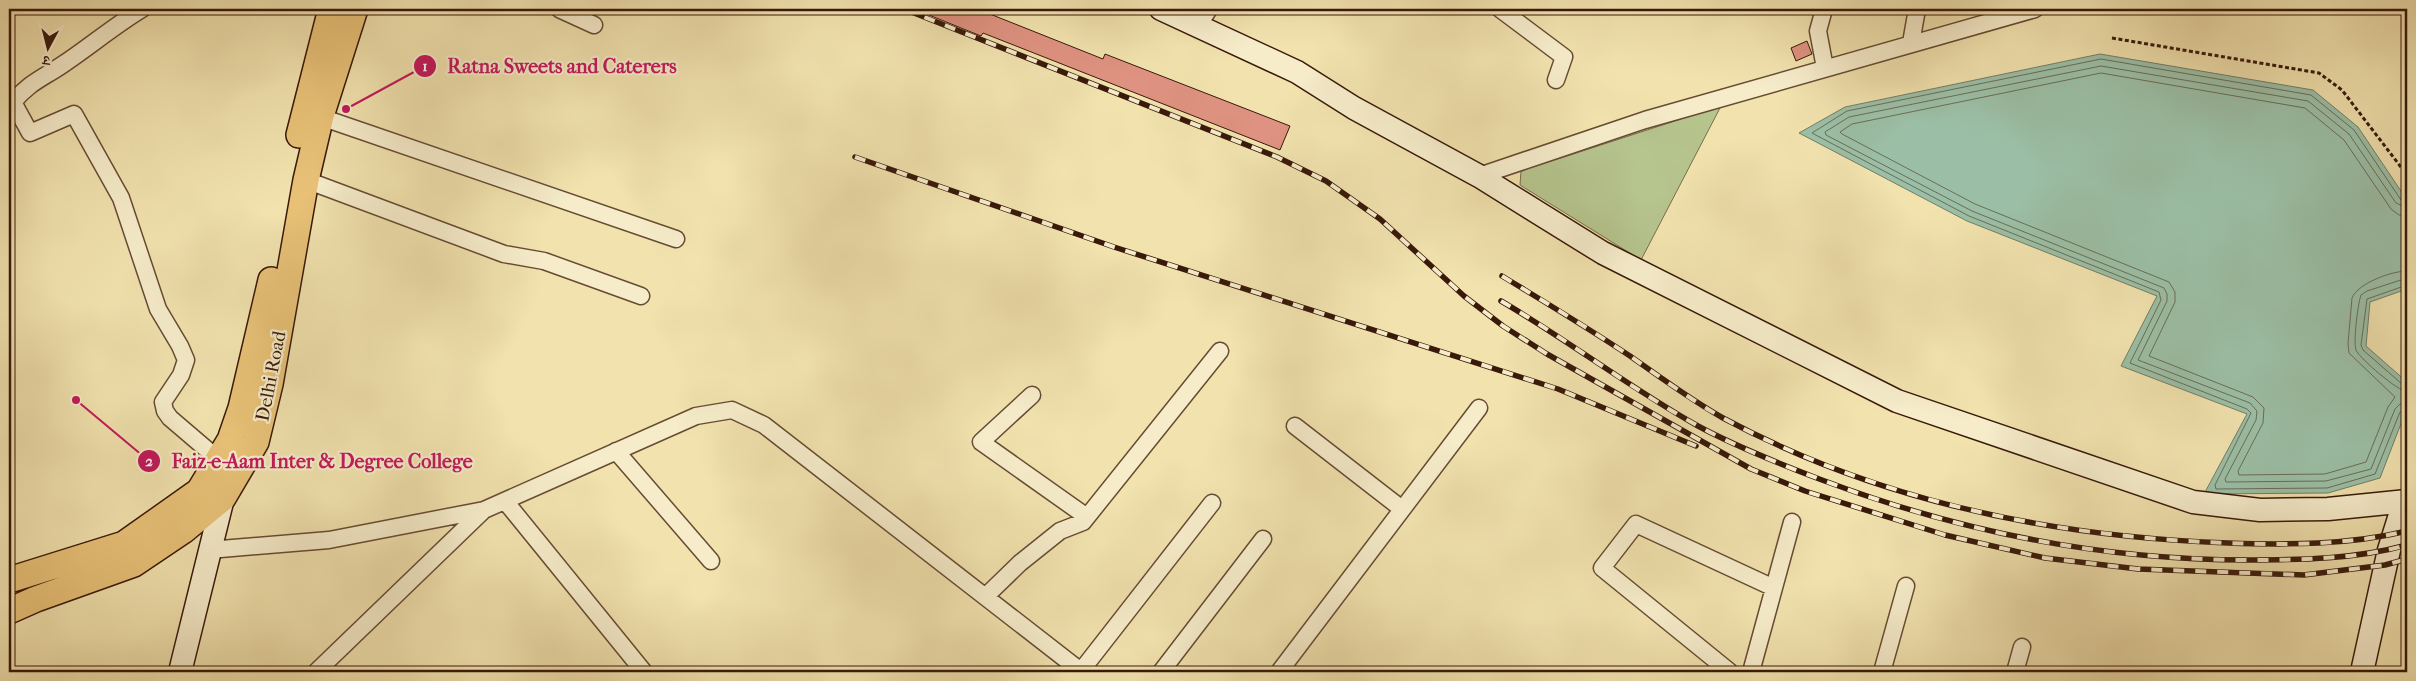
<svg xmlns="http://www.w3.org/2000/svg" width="2416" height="681" font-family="'IM FELL French Canon','Noto Serif Devanagari',serif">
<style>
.green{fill:#b6c48d;stroke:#776e4c}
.water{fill:#9bbfa6;stroke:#737d68}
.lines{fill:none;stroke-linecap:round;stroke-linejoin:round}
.shore{stroke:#6a6c58;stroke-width:1}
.building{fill:#df9281;stroke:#38190a}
.street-casing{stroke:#664b33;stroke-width:19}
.secondary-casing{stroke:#38190a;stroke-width:25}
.primary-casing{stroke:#38190a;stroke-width:28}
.path{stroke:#38190a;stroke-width:3;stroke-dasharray:4 2.5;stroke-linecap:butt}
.street{stroke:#f6ecca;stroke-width:16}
.secondary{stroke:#f6ecca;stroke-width:22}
.primary{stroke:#e8c177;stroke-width:25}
.rail-casing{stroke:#38190a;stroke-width:5.5}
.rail{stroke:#f6ecca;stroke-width:4;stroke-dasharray:11;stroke-linecap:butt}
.labels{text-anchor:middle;stroke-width:4.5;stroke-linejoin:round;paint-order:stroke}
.street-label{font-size:19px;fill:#38190a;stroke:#f6ecca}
.leader{fill:none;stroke:#c2185b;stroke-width:2}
.callout-dot{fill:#c2185b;stroke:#f6ecca;stroke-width:2}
.mark-label{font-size:15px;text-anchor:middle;font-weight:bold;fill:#fff}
.callout-label{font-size:20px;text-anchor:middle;font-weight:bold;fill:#c2185b;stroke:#f6ecca;stroke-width:4.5;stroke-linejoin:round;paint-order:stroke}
</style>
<rect width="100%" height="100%" fill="#f1e2ae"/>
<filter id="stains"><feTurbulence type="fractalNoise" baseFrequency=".004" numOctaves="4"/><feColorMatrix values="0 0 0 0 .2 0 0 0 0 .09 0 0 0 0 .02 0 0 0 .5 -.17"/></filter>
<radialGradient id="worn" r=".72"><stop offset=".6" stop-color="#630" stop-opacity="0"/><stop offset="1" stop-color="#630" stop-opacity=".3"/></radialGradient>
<path class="green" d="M1721,106l-80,154 -121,-75 1,-14z"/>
<path class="water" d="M2100,54l213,36 45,37 49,73v89l-37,13 -4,44 41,36v26l-27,70 -52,15 -124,1 43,-80 -126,-48 36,-70 -190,-75 -168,-88 46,-26z"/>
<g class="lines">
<path class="shore" d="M2407,202l-6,-2 -47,-70 -43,-35 -210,-36 -254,52 -35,22 157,83 190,76 2,8 -31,63 117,46 4,4 -36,72 1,4 111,-1 48,-14 25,-62 7,-3
M2407,208l-11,-5 -47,-69 -41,-33 -207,-35 -252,51 -24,15 1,3 146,76 192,77 3,6v7l-29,59 112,43 7,8 -1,9 -31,59 1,3 100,-1 45,-12 24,-60 5,-5 7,-1
M2407,216l-8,-1 -8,-6 -47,-69 -39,-32 -204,-35 -249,51 -12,8 2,2 133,70 194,78 6,10v10l-26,54 104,41 11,11 -1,15 -25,48 1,4 86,-1 41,-12 22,-55 7,-10 -46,-44 -1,-9 4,-46c6,-15 40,-27 55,-27
M2407,278l-40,13 -6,4c-3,8 -8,47 -5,55 4,9 42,41 51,42
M2407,285l-40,14 -6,46 2,5 39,34 5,1"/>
</g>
<path class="building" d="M914,9h78l-2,5 113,45 2,-5 185,72 -10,24 -297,-117 -2,3z
M1807,41l5,13 -16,7 -5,-13z"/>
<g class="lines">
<defs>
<path id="street" d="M142,9c-28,17 -53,38 -80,56 -21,14 -32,17 -49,37l17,31 44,-19 47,84 37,111 22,37 6,14 -5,15 -18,27 2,9 5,7 48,41
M559,9l35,16
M1500,9l64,48 -8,23
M1824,9l-6,22 7,37
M1198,26l11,-17
M1911,43l6,-34
M312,114l364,125
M1479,176l166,-56 390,-111
M306,180l198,74 40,7 97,35
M1032,395l-51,47 106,75
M1295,426l107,83
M616,451l95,110
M505,501l139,171
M209,550l120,-10 155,-30 212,-94 36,-6 32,15 318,247
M986,596l34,-33 40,-32 23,-9 137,-171
M1081,671l131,-168
M316,672l168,-162
M1161,672l102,-133
M1279,672l200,-264
M1730,672l-128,-104 34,-44 138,64
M1751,672l41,-150
M1882,672l24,-86
M2015,672l7,-25"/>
<path id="secondary" d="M1161,9l136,63 57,36 125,68 124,77 294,148 296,101 67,8 68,-1 79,-8
M180,672l43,-174 -9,-3
M2362,672l27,-122 15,-48"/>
<path id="primary" d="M299,135l32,-126
M9,580l115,-36 75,-53 31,-51 11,-32 30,-128
M9,611l27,-12 98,-35 49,-33 40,-33 33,-56 14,-58 36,-204 15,-64 34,-107"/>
</defs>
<use href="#street" class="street-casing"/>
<use href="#secondary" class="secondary-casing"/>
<use href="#primary" class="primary-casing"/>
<path class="path" d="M2112,38l207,35 23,17 65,85"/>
<use href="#street" class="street"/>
<use href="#secondary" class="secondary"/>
<use href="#primary" class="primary"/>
<defs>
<path id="rail" d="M904,9l373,148 49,24 54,38 84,77 39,30 44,28 204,115 54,22 140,44 100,23 93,11 166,6 81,-10 22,-6
M855,157l259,90 444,142 138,57
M1502,276c43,26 86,52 128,80 30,21 61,44 93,62 155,83 331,119 505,125 60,2 121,2 179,-12
M1501,301c67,39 129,87 197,125 39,21 82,38 124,54 138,52 279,80 426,80 54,0 108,-1 159,-15"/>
</defs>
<use href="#rail" class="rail-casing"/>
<use href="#rail" class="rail"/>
</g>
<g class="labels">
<g class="street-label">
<text transform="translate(270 376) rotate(-79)" y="7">Delhi Road</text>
</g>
</g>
<path class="leader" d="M346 109L425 66M76 400L149 461"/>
<g class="callout-dot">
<circle cx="346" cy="109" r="5"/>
<circle cx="76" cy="400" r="5"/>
<circle cx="425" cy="66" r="12"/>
<circle cx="149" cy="461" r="12"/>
</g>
<g class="mark-label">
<text x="425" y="71">1</text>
<text x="149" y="466">2</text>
</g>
<g class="callout-label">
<text x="562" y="73">Ratna Sweets and Caterers</text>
<text x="322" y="468">Faiz-e-Aam Inter &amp; Degree College</text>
</g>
<rect width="2416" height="681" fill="none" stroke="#f1e2ae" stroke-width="30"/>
<rect x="10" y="10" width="2396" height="661" fill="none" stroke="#38190a" stroke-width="2.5"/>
<rect x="15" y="15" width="2386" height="651" fill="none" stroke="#38190a"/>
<g transform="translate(48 48) rotate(187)" stroke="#f6ecca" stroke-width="4" paint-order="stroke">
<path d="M0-4L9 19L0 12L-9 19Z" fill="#38190a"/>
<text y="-8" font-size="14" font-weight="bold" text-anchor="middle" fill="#38190a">उ</text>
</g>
<rect width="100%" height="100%" filter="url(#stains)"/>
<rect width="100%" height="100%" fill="url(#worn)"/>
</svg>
